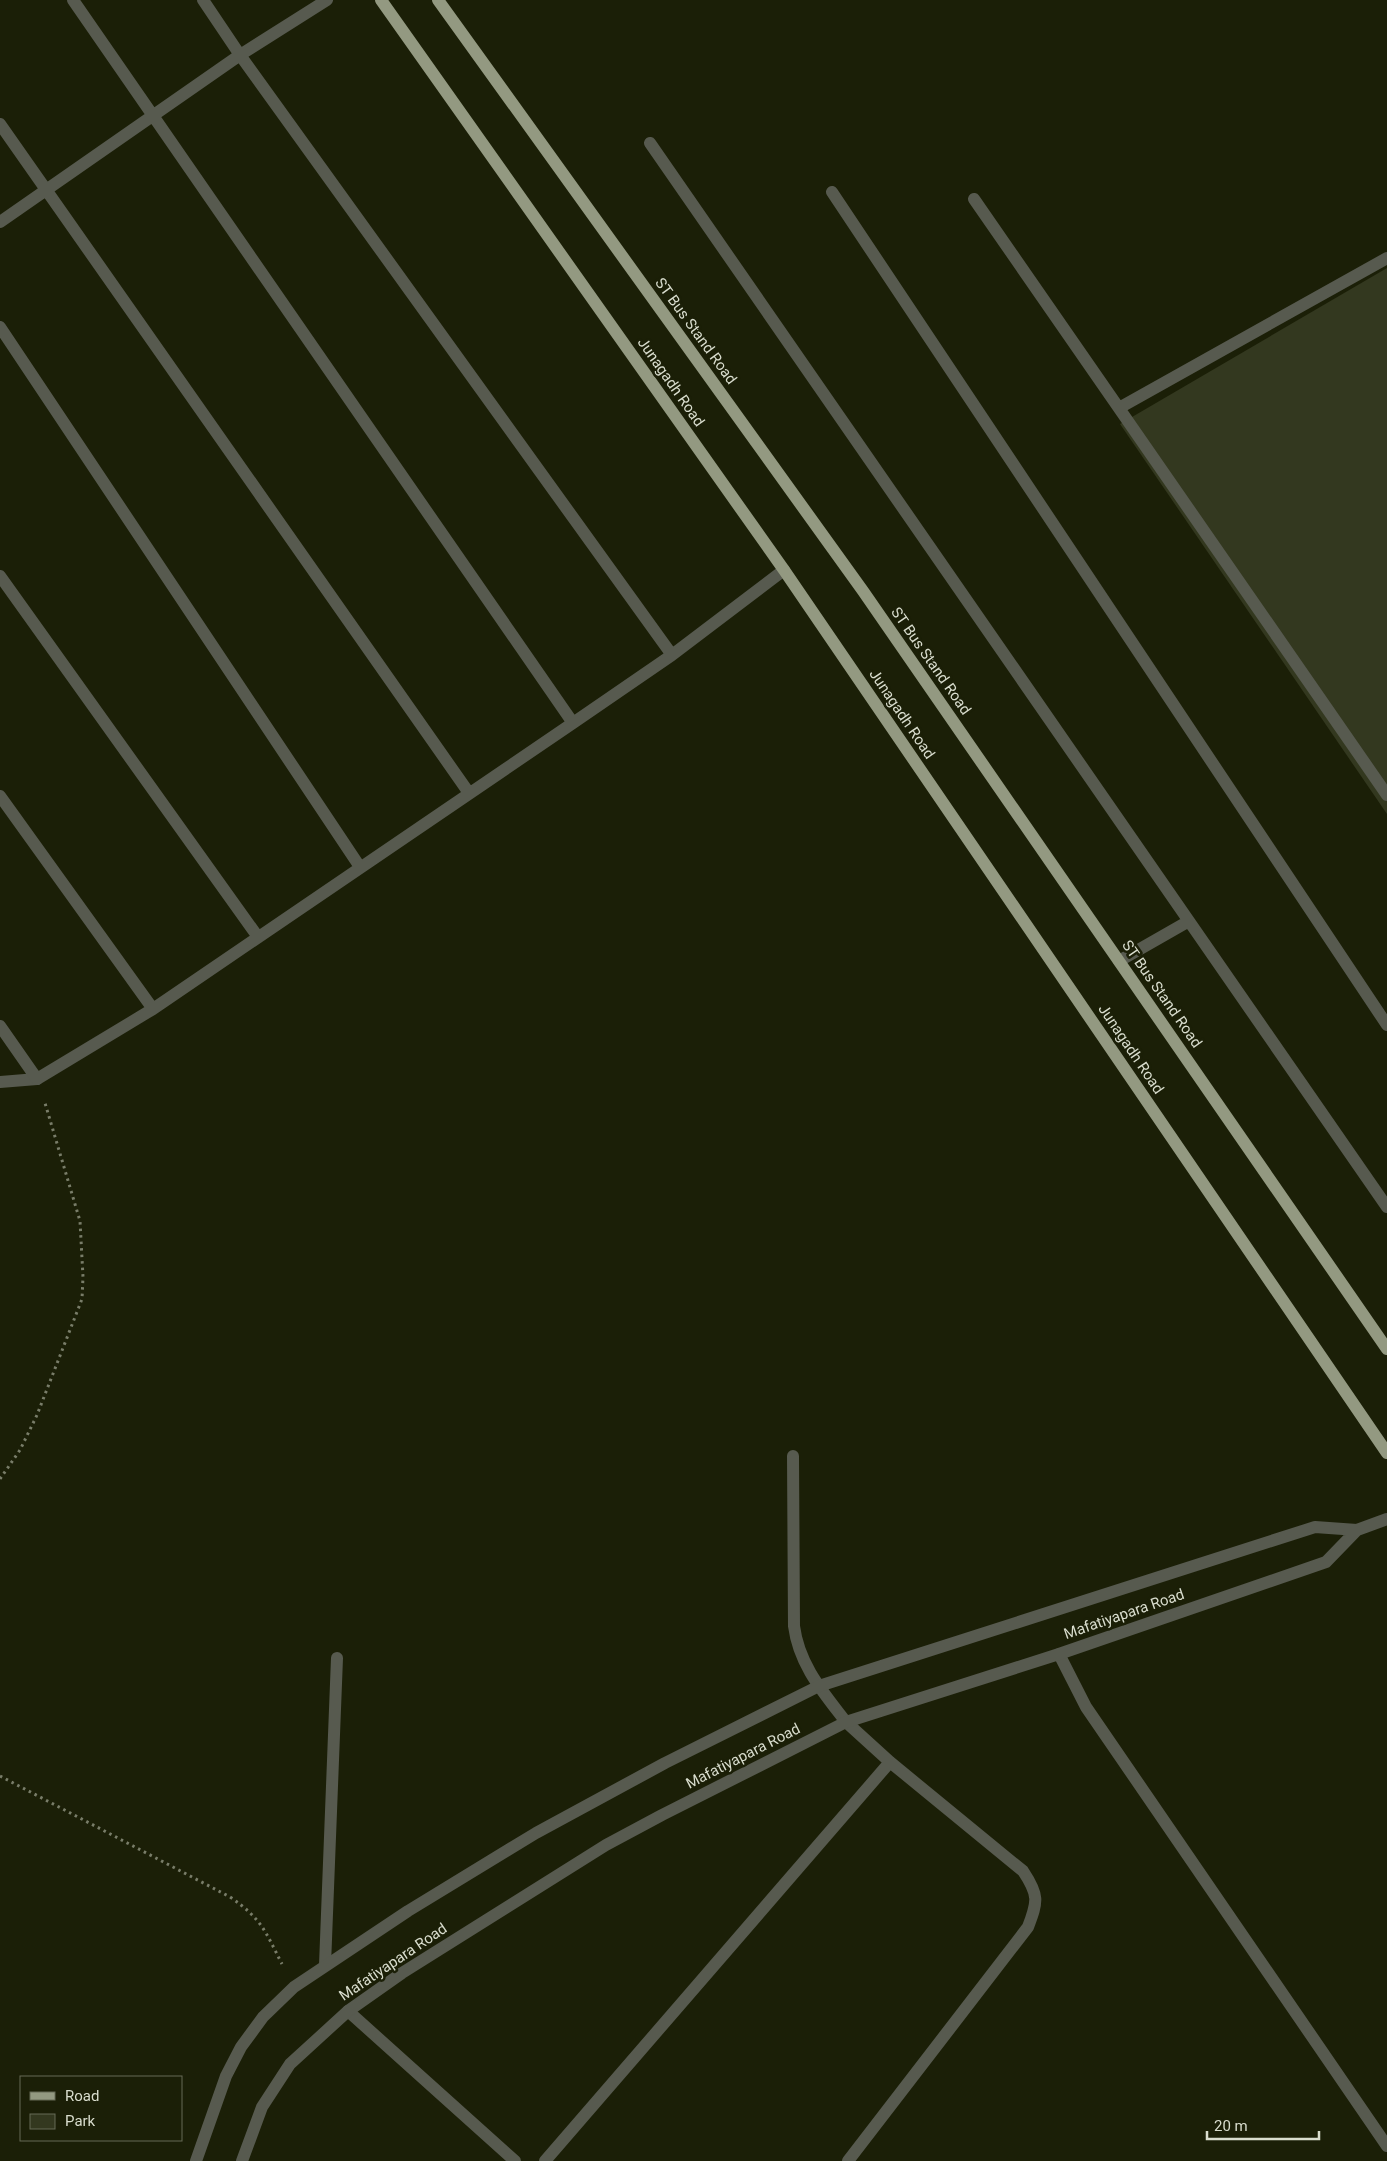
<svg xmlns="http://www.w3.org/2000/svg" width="1387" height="2161" font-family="Roboto,sans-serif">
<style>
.green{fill:#33381f}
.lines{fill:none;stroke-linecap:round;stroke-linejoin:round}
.path{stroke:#797d69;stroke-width:3;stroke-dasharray:2.5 4;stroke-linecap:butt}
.service{stroke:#575a4f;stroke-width:12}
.minor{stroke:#575a4f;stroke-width:12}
.tertiary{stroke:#575a4f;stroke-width:12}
.primary{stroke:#939981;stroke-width:12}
.labels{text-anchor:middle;stroke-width:5;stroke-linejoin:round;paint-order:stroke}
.street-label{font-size:15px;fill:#d9ddce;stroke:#1b1f07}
</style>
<rect width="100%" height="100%" fill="#1b1f07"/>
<path class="green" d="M1387,268v546l-267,-390z"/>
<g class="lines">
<path class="path" d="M0,1479l20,-29 17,-35 45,-116 1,-22 -3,-56 -35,-118
M0,1776l230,121c32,22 35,34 52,67"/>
<path class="service" d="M0,1082l37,-3
M793,1456l1,170c5,39 29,66 52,96
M325,1965l12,-307"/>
<path class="minor" d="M73,0l500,723
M203,0l37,55 432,600
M0,124l469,669
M650,143l737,1064
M832,192l555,833
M974,199l413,596
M0,222l240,-167 87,-55
M0,327l360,540
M1119,408l268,-150
M0,576l258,361
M0,796l153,213
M1119,961l70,-40
M0,1026l37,53 116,-70 420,-286 99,-68 112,-85
M1059,1654l27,53 301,439
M846,1722l44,40 133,109c16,24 15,30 5,56l-180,234
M348,2011l167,150
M545,2161l345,-399"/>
<path class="tertiary" d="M196,2161l30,-85 15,-29 22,-30 31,-30 114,-76 128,-78 129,-70 154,-77 496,-159 42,3 30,-11
M242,2161l20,-54 28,-43 58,-53 54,-38 204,-128 56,-30 184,-93 213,-68 267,-92 31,-32"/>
<path class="primary" d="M381,0l403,570 603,883
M438,0l425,591 524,758"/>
</g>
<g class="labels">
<g class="street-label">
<text transform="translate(696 331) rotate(54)" y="5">ST Bus Stand Road</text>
<text transform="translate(671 382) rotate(55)" y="5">Junagadh Road</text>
<text transform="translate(931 661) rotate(55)" y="5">ST Bus Stand Road</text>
<text transform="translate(902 714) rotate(56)" y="5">Junagadh Road</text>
<text transform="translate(1162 994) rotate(55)" y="5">ST Bus Stand Road</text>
<text transform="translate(1131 1049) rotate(56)" y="5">Junagadh Road</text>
<text transform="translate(1124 1614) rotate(-19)" y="5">Mafatiyapara Road</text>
<text transform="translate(743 1756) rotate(-27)" y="5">Mafatiyapara Road</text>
<text transform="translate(393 1962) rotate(-34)" y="5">Mafatiyapara Road</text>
</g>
</g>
<rect x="20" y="2076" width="162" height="65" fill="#1b1f07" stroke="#676b57"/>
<rect x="30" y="2092" width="25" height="8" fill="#939981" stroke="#676b57"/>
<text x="65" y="2101" font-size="15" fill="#d9ddce">Road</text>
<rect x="30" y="2114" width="25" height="15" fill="#33381f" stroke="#676b57"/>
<text x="65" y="2126" font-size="15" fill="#d9ddce">Park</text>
<path d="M1207 2131v8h112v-8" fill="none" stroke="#d9ddce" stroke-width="2.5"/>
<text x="1214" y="2131" font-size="15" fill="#d9ddce" stroke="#1b1f07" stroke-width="4" paint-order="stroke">20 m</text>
</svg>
